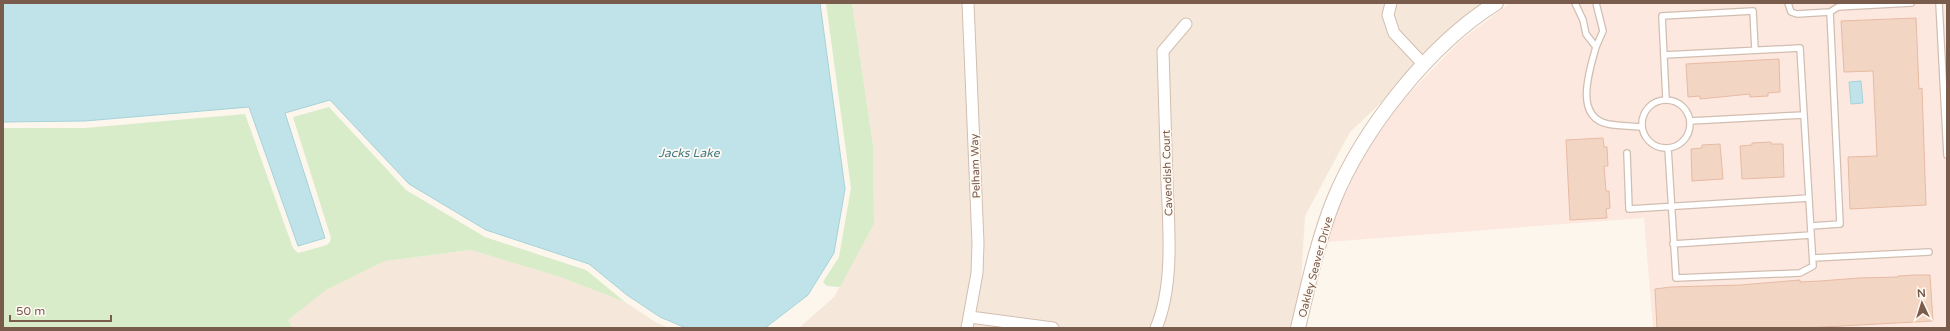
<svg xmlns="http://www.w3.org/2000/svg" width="1950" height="331" font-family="'Varela Round',sans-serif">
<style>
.residential{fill:#f5e8da}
.commercial{fill:#fde8e0}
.green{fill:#d8ecc9}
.water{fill:#bfe3e8;stroke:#a5d3da}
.building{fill:#f3d5c3;stroke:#e6bba3}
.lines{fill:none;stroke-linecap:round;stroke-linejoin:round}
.service-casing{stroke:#d1beb0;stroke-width:8}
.minor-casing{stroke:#d1beb0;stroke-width:13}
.tertiary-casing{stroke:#d1beb0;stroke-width:16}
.service{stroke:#fff;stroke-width:5.5}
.minor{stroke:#fff;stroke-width:11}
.tertiary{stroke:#fff;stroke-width:14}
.labels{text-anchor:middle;stroke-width:3.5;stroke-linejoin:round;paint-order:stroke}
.street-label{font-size:11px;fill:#7a5c4d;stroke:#fffaf3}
.water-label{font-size:12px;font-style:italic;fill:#437c86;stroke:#fffaf3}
</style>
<rect width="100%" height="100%" fill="#fdf6ec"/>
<path class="residential" d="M852,3h631l-32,25 -32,31 -32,38 -37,35 -45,84 -4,67 -10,45h-492l35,-31 40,-73 -1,-79z
M471,250l89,27 65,25 32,21 12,5h-377l-5,-8 39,-30 59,-29z"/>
<path class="commercial" d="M1510,3h437v325h-294l-9,-110 -317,24 13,-37 18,-38 16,-27 29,-40 57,-59z"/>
<path class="green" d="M826,3h26l21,142 1,79 -34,63 -13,-1 -4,-4 16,-25 12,-69z
M329,107l77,83 79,47 101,33 39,32 -65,-25 -89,-27 -86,11 -59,29 -38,30 4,8h-289v-200h82l160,-14 48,134 5,5 29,-8 3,-3 1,-4 -38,-121z"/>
<path class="water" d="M3,3h817l25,186 -11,64 -26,42 -43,33h-79l-26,-11 -33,-22 -38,-31 -103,-34 -77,-46 -79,-84 -45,13 40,125 -27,8 -49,-139 -164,14 -82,1z
M1861,81l2,22 -12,1 -2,-22z"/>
<path class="building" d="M1916,18l3,71 3,-1 4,117 -76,4 -2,-52 29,-1 -4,-85 -29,1 -3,-51z
M1779,59l1,33 -12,1v3l-18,1v-3l-50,5v-3l-12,1 -2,-33z
M1603,138l1,9h3l1,19h-4l2,25h3l1,17 -4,1 1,9 -37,2 -4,-80z
M1771,142v2h12l1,33 -42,2 -2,-33 12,-1v-2z
M1720,144l3,35 -31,2 -1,-32 11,-1v-3z
M1915,275h15l3,46 -128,7h-148l-2,-39 16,-2 69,-2 60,-5v2l20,-1 39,-3 39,-1v-1z"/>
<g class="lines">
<defs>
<path id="service" d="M1575,3l8,17 3,14 10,13 7,-16 -7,-28
M1788,3l3,9 6,2 33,-2 10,212 -29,2
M1939,3l8,152
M1830,12l8,-5 73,-4
M1596,47c-6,22 -23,70 12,77 11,2 23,2 34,3
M1664,55l136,-7 13,218 -13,7 -124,5 -8,-130
M1666,99l-4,-83 91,-5 2,39
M1642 124a24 24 0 1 1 48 0a24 24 0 1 1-48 0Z
M1690,121l114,-6
M1627,153l2,56 180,-11
M1673,244l138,-9
M1813,258l116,-6"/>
<path id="minor" d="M1391,3l-3,12 6,18 30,32
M970,317l83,11
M967,328l10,-55 1,-30 -10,-240
M1156,328c18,-42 13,-100 11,-145 -1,-44 -3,-88 -4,-132l23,-27"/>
<path id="tertiary" d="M1298,328c10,-42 19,-85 35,-126 29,-72 96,-157 163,-199"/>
</defs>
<use href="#service" class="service-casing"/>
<use href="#minor" class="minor-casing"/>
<use href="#tertiary" class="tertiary-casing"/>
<use href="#service" class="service"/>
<use href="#minor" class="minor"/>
<use href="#tertiary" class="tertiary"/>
</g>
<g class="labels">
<g class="street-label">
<text transform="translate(975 166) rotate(-92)" y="4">Pelham Way</text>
<text transform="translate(1167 173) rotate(-92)" y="4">Cavendish Court</text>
<text transform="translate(1315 267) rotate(-75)" y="4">Oakley Seaver Drive</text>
</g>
<g class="water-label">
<text x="689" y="157">Jacks Lake</text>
</g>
</g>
<rect width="1950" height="331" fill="none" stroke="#7a5c4d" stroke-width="8"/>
<g transform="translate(1922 303) rotate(356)" stroke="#fffaf3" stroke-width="3" paint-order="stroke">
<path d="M0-3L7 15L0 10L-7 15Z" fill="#7a5c4d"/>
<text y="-6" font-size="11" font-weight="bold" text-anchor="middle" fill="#7a5c4d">N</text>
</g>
<path d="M10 315v6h101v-6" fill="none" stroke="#7a5c4d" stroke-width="2"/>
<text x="16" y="315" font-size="12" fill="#7a5c4d" stroke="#fffaf3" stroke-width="3" paint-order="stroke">50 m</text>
</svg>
